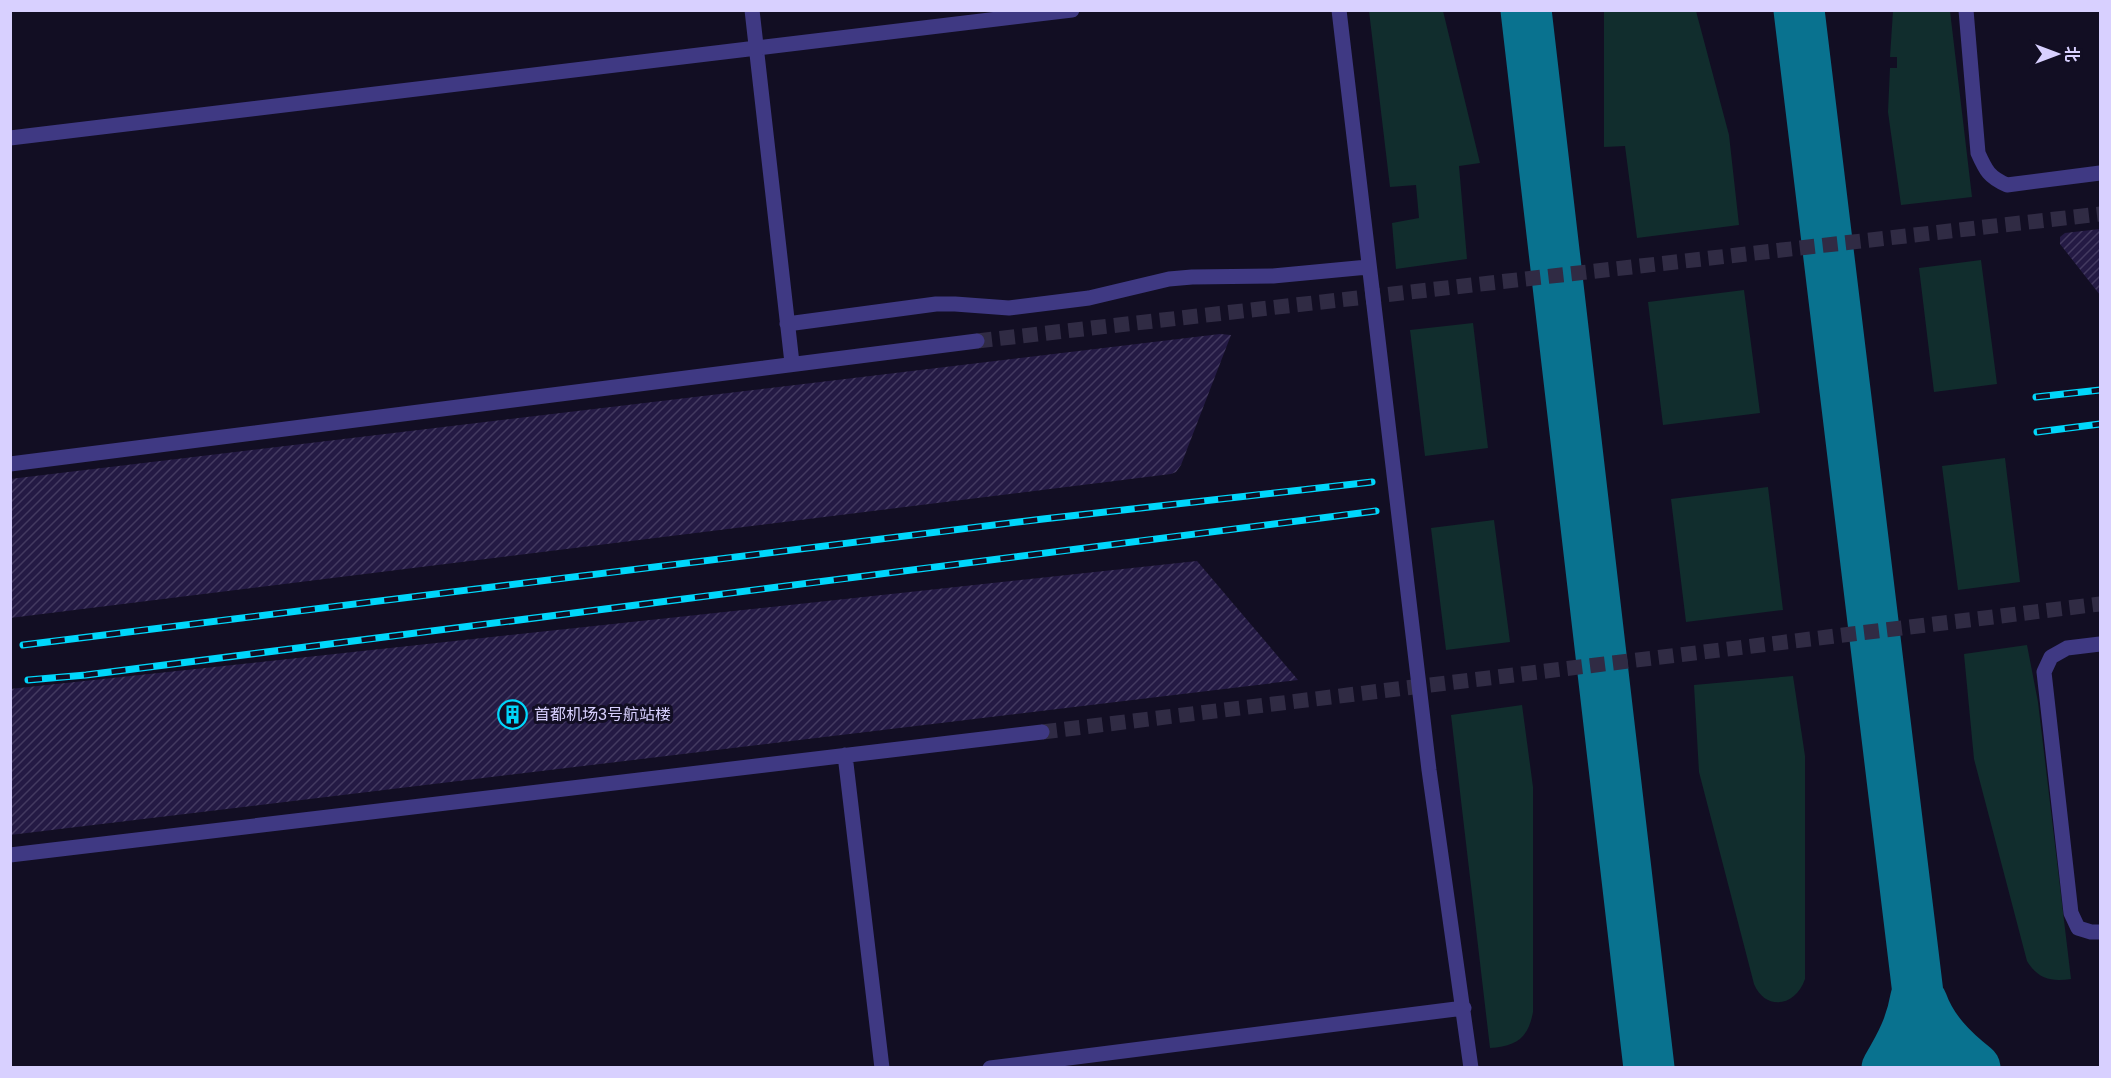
<svg xmlns="http://www.w3.org/2000/svg" width="2111" height="1078" font-family="Helvetica,'Noto Sans SC',sans-serif">
<style>
.grass{fill:#112d2d}
.lines{fill:none;stroke-linecap:round;stroke-linejoin:round}
.taxiway{stroke:#09728f;stroke-width:51}
.building{fill:url(#building-hatch)}
.minor-tunnel{stroke:#302b44;stroke-width:15;stroke-dasharray:15 8;stroke-linecap:butt}
.minor{stroke:#3f3983;stroke-width:15}
.rail-casing{stroke:#00d7fb;stroke-width:7}
.rail{stroke:#120e23;stroke-width:4.5;stroke-dasharray:14;stroke-linecap:butt}
.labels{text-anchor:middle;stroke-width:6;stroke-linejoin:round;paint-order:stroke}
.poi-label{font-size:16px;fill:#d8d0ff;stroke:#120e23;text-anchor:start}
</style>
<defs>
<pattern id="building-hatch" width="6" height="6" patternUnits="userSpaceOnUse" patternTransform="scale(1.5)"><rect width="6" height="6" fill="#241a44"/><path d="M-1 1l2-2M0 6l6-6M5 7l2-2" fill="none" stroke="#433a60"/></pattern>
</defs>
<rect width="100%" height="100%" fill="#120e23"/>
<path class="grass" d="M1369,11h74l37,152 -21,3 8,93 -71,10 -4,-46 27,-5 -3,-33 -26,2z
M1604,11h92l33,124 10,90 -102,13 -12,-92 -21,1z
M1893,11h57l22,186 -71,8 -13,-93 2,-44h7v-11h-7z
M1981,260l16,124 -63,8 -15,-124z
M1744,290l16,123 -97,12 -15,-123z
M1473,323l15,125 -63,8 -15,-126z
M2005,458l15,124 -62,8 -16,-124z
M1768,487l15,123 -97,12 -15,-123z
M1494,520l16,122 -64,8 -15,-122z
M2027,645l11,57 33,277c-20,3 -33,0 -44,-18l-53,-202 -10,-105z
M1793,676l12,80v223c-9,27 -39,33 -51,5l-55,-212 -5,-87z
M1522,705l11,82v225c-5,27 -17,34 -43,36l-39,-333z"/>
<g class="lines">
<path class="taxiway" d="M1526,10l123,1058
M1799,10l128,1058
M1922,1002c10,28 30,48 53,66
M1887,1068c15,-25 24,-43 29,-71"/>
</g>
<path class="building" d="M2100,229v66l-40,-51v-7l5,-4z
M1220,334l11,1 -50,130 -5,7 -5,2 -1161,144v-139z
M1197,561l101,119 -1288,155v-146z"/>
<g class="lines">
<path class="minor-tunnel" d="M977,341l1123,-127
M1042,732l1058,-128"/>
<path class="minor" d="M752,10l40,353
M1339,10l90,760 42,298
M1966,10l12,143c8,18 11,24 29,32l93,-12
M10,138l1062,-128
M787,324l149,-20h19l54,4 80,-10 80,-19 23,-2 81,-1 95,-9
M10,464l967,-123
M2100,644l-33,4 -16,9 -7,15 27,241 7,15 13,4h9
M845,755l37,313
M10,855l1032,-123
M990,1068l474,-60"/>
<defs>
<path id="rail" d="M2036,397l64,-7
M2037,432l63,-8
M23,645l1020,-126 329,-37
M28,680l58,-5 1290,-164"/>
</defs>
<use href="#rail" class="rail-casing"/>
<use href="#rail" class="rail"/>
</g>
<defs>
<symbol id="building-ring" viewBox="-11 -11 22 22"><circle r="9.5" fill="#120e23" stroke="#00d7fb" stroke-width="1.5"/><path d="M-4-6H4V6H1V3H-1V6H-4ZM-2.5-4.3h1.7v1.8h-1.7ZM.8-4.3h1.7v1.8H.8ZM-2.5-1h1.7V.8h-1.7ZM.8-1h1.7V.8H.8Z" fill="#00d7fb"/></symbol>
</defs>
<g fill-rule="evenodd">
<use href="#building-ring" x="496" y="698" width="33" height="33"/>
</g>
<g class="labels">
<g class="poi-label">
<text x="534" y="720">首都机场3号航站楼</text>
</g>
</g>
<rect width="2111" height="1078" fill="none" stroke="#d8d0ff" stroke-width="24"/>
<g transform="translate(2057 54) rotate(90)" stroke="#120e23" stroke-width="4.5" paint-order="stroke">
<path d="M0-4.5L10 22L0 15L-10 22Z" fill="#d8d0ff"/>
<text y="-9" font-size="16" font-weight="bold" text-anchor="middle" fill="#d8d0ff">北</text>
</g>
</svg>
